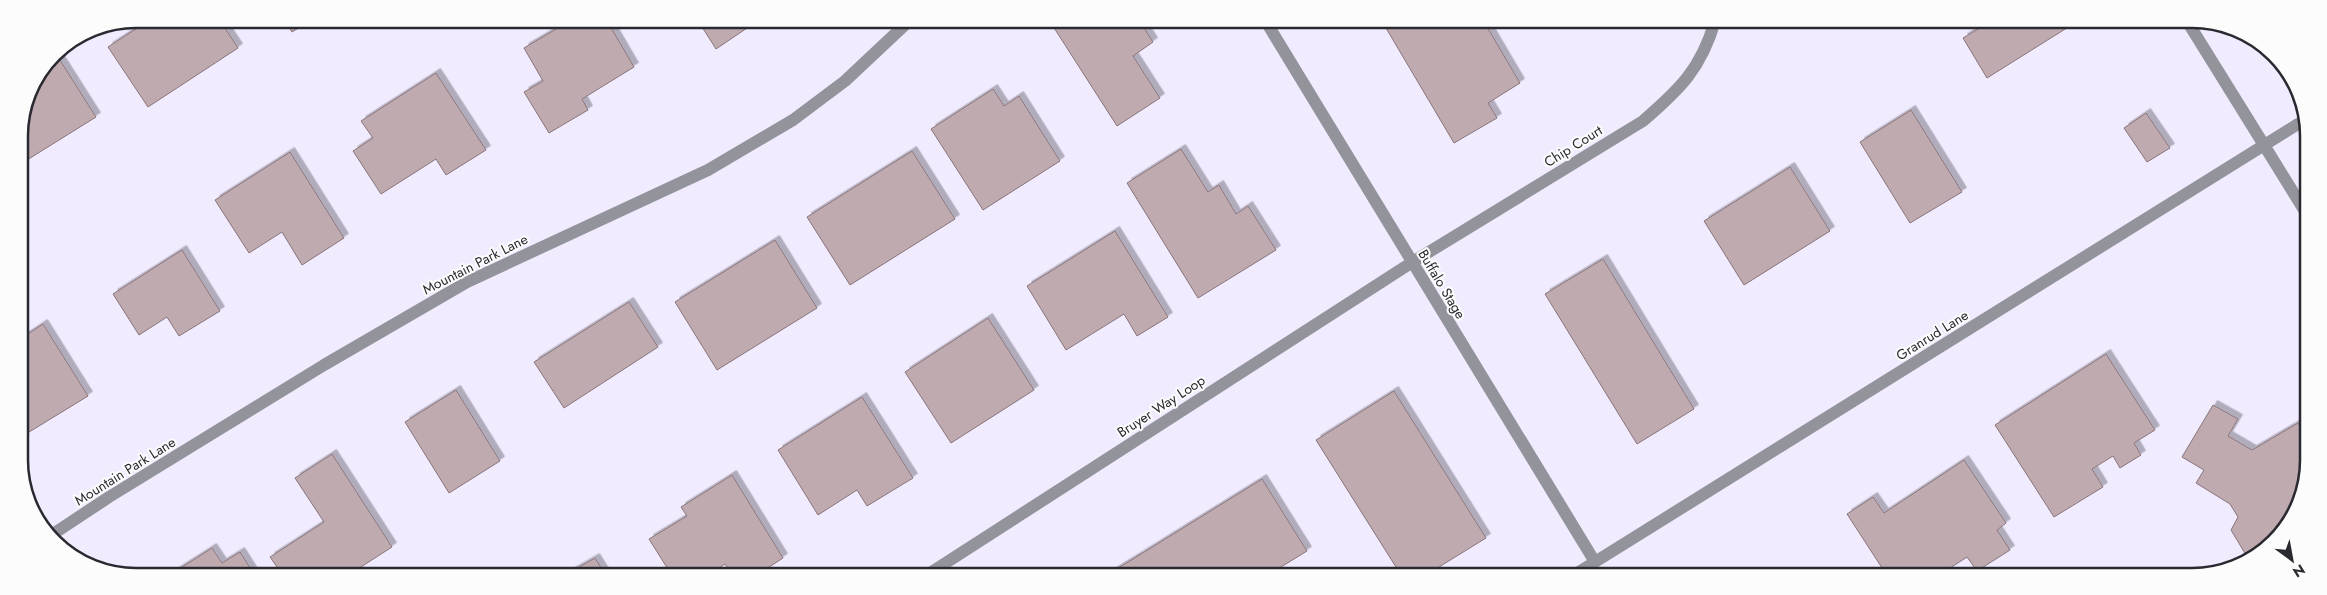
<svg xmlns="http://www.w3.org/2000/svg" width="2327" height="595" font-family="Jost,sans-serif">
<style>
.building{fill:#bfaab0;stroke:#88747a;filter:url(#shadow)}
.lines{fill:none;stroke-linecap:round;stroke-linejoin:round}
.service{stroke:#93939b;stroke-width:12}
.minor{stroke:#93939b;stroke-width:12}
.labels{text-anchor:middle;stroke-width:4;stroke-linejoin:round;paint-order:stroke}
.street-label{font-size:14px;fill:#2b2930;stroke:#fcfcfc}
.rim{fill:none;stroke:#2b2930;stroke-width:2.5}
</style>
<defs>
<filter id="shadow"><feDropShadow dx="4.5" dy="-4.5" stdDeviation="0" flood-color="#0004"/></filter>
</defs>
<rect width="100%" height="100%" fill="#f1ebff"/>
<path class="building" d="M151,19h68l19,29 -90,59 -40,-60z
M284,19h29l-21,13z
M573,19h33l28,48 -52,32 6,11 -39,23 -25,-41 19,-11 -19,-33z
M697,19h57l2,3 -40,27z
M1049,20h90l14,22 -20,14 27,42 -43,28z
M1388,20h95l37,63 -32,20 9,15 -43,25 -71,-120z
M1991,21h87l-91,57 -24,-40z
M58,57l38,60 -77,48v-37l12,-44 13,-18z
M436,73l50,77 -40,25 -10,-16 -55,35 -28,-43 20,-13 -12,-17z
M993,89l11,17 15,-10 41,65 -77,49 -52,-81z
M1911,110l51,82 -52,31 -50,-81z
M2146,113l24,35 -23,14 -23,-34z
M1181,149l27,43 11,-7 17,29 12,-8 28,44 -78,48 -71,-115z
M912,151l43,68 -105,66 -43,-68z
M290,152l54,86 -42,27 -20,-33 -33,21 -34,-53z
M1790,167l40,64 -86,54 -40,-64z
M1115,231l53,86 -31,19 -13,-22 -58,36 -39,-64z
M775,240l42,68 -100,62 -42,-68z
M182,250l38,61 -41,25 -12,-19 -28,18 -26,-41z
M1603,259l91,150 -57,35 -92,-150z
M629,302l29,45 -94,61 -30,-46z
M988,318l46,72 -83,53 -46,-71z
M43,324l45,72 -67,41 -1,-98z
M2106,354l49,76 -21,13 7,12 -21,13 -7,-12 -21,13 11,18 -49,30 -59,-92z
M456,390l44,71 -51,32 -44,-71z
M1394,391l92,147 -60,37h-25l-85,-135z
M862,397l51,81 -46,28 -10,-16 -39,25 -40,-65z
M2213,405l25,14 -10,17 24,14 46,-27 8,13v47l-38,64 -11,5 -2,-3 -9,6 -15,-25 7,-13 -8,-13 -34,-21 8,-13 -22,-13z
M332,454l60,93 -42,27h-68l-12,-17 54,-35 -29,-44z
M1964,460l42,63 -9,7 13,20 -33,21 -10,-14 -23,15 3,4h-64l3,-2 -39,-60 26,-17 11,16z
M732,475l51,83 -26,17h-25l-7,-11 -17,11 -37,-1 -22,-35 38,-23 -6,-9z
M1262,479l45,72 -39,24h-161z
M212,548l10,15 18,-11 14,22h-83z
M595,558l10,16h-38z"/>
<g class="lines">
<path class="service" d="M2187,21l77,124"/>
<path class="minor" d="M1265,20l330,542
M2264,145l42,68
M50,536l59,-39 215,-132 143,-83 241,-112 85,-50 52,-39 65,-61
M927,575l484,-312 232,-142c37,-32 58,-52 72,-100
M1574,575l732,-456"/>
</g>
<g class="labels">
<g class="street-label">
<text transform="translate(1573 146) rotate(-32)" y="5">Chip Court</text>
<text transform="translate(475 264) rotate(-27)" y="5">Mountain Park Lane</text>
<text transform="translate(1442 284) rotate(59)" y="5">Buffalo Stage</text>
<text transform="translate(1932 335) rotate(-32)" y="5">Granrud Lane</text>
<text transform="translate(1161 406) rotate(-33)" y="5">Bruyer Way Loop</text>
<text transform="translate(125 471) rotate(-32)" y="5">Mountain Park Lane</text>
</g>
</g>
<path d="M0 0H2327V595H0ZM136 28H2192A108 108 0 0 1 2300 136V460A108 108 0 0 1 2192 568H136A108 108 0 0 1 28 460V136A108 108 0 0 1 136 28Z" fill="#fcfcfc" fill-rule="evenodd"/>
<path class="rim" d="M136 28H2192A108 108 0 0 1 2300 136V460A108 108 0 0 1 2192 568H136A108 108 0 0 1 28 460V136A108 108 0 0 1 136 28Z"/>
<g transform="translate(2292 560) rotate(148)" stroke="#fcfcfc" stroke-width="4" paint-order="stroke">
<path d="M0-4L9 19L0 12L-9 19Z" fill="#2b2930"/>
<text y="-8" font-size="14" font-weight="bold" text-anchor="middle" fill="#2b2930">N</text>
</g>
</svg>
